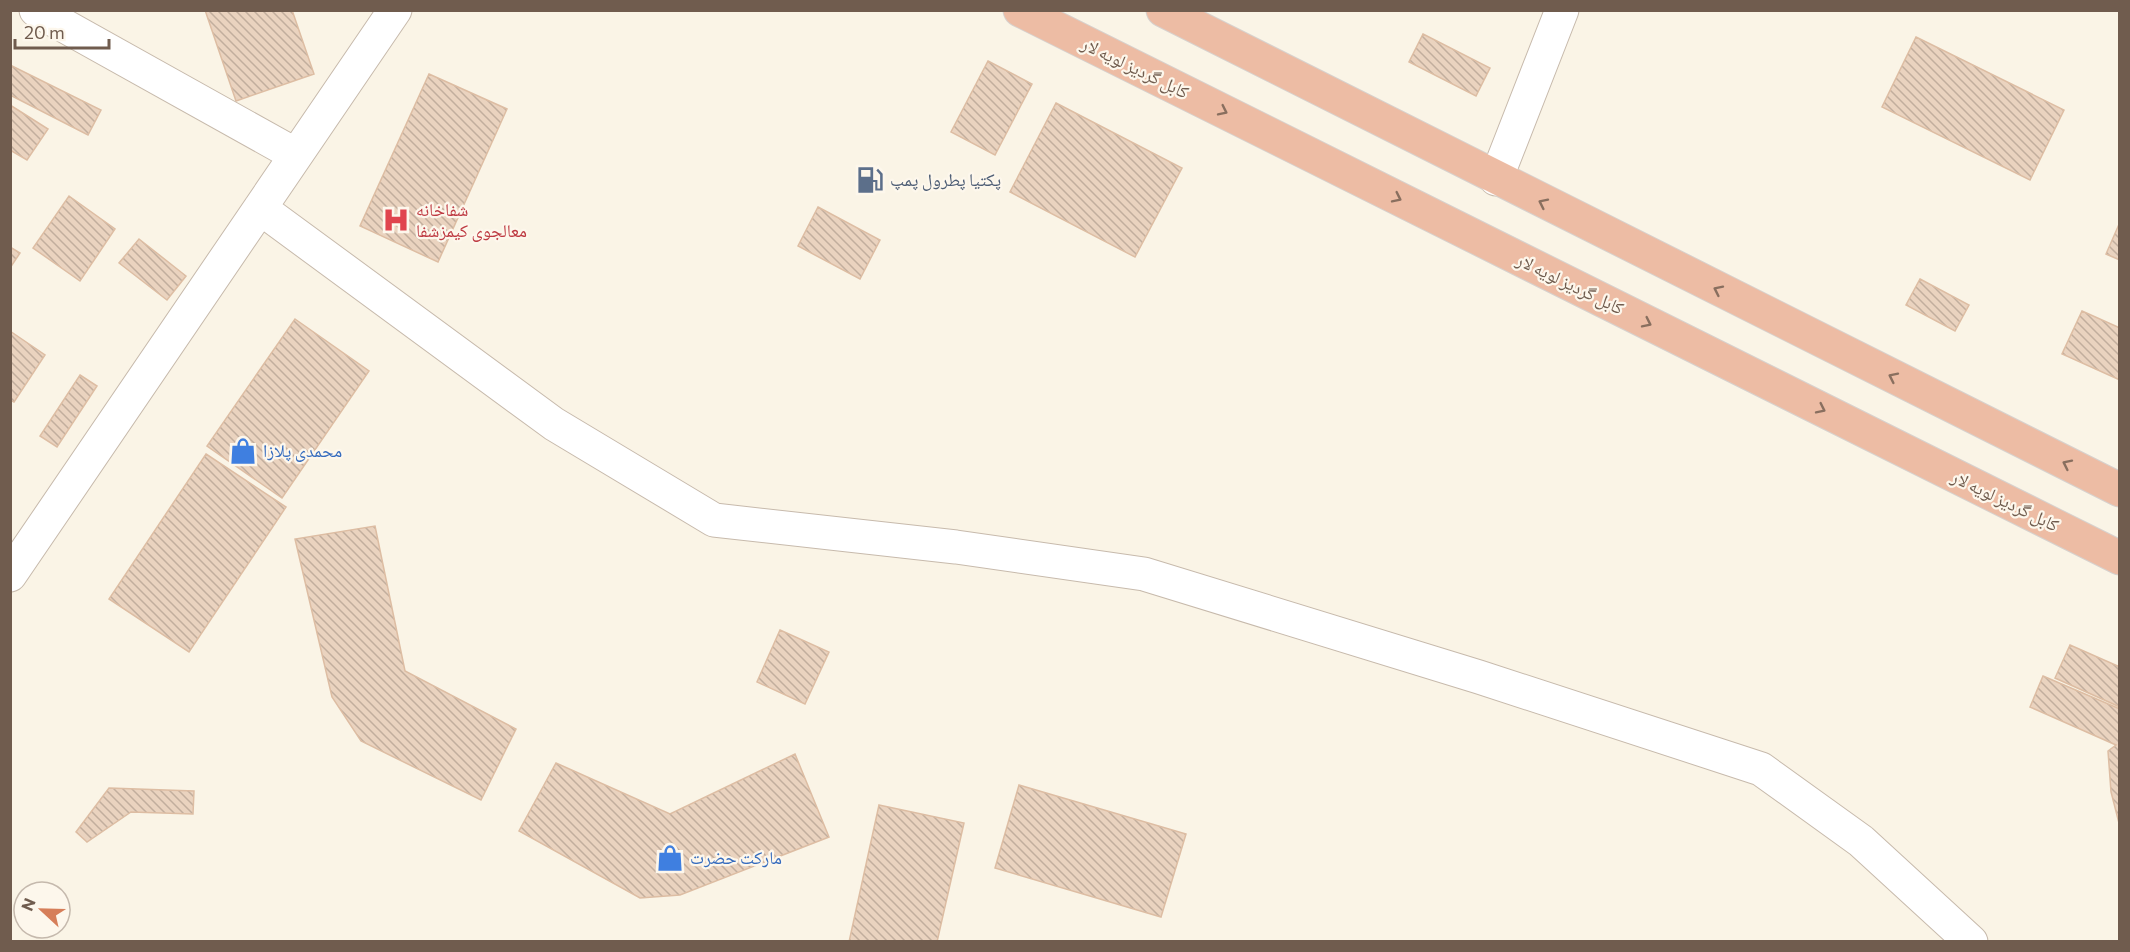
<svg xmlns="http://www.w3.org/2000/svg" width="2130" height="952" font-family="Commissioner,'Noto Naskh Arabic',sans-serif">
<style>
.building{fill:url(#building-back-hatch);stroke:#ddbda3;stroke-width:1.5}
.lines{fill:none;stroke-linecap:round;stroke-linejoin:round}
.minor-casing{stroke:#c7baac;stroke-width:35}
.highway-casing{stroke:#d7d1cd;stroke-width:35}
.minor{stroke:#fff;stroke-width:33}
.highway{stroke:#edbca4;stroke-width:33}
.oneway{stroke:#896f5f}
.labels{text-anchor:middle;stroke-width:4.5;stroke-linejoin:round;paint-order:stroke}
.street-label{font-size:18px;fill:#705c4e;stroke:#fdf7ec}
.service-label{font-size:18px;fill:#4e5e75;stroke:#fdf7ec;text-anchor:start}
.health-label{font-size:18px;fill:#be3a42;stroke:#fdf7ec;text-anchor:start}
.shop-label{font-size:18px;fill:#366cbe;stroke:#fdf7ec;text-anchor:start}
</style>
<defs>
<pattern id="building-back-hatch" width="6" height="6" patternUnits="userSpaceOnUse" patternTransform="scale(1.5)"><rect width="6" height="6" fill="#ead3bf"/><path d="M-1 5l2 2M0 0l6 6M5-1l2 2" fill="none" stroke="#c2ae9d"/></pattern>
</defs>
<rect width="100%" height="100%" fill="#faf4e6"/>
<path class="building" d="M205,10h87l22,64 -78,27z
M1423,34l67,34 -14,28 -67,-34z
M1916,37l148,73 -34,70 -148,-73z
M988,61l44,23 -37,71 -44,-23z
M10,65l91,45 -13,25 -78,-40z
M429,74l78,35 -69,153 -78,-36z
M1056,103l126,65 -47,89 -125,-65z
M10,105l38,24 -21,31 -17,-10z
M69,196l46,33 -35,52 -47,-33z
M818,207l62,33 -20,39 -62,-33z
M2120,222v38l-14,-6z
M139,239l47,37 -19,24 -48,-37z
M10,247l10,6 -10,15z
M1920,279l49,26 -14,26 -49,-26z
M2082,311l38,17v52l-58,-26z
M295,319l74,52 -87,127 -75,-52z
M10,331l35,24 -31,47 -4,-2z
M80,375l17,11 -40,61 -17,-11z
M206,454l80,53 -97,145 -80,-53z
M375,526l30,145 111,58 -35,71 -120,-59 -29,-44 -37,-158z
M780,630l49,22 -24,52 -48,-22z
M2070,645l50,22v40l-65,-29z
M2043,676l77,33v118l-9,-35 -3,-41 8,-6 -86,-38z
M795,754l34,83 -149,58 -40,3 -121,-67 37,-68 114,51z
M1019,785l167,49 -25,83 -166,-49z
M109,788l85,3 -1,23 -62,-2 -44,30 -11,-10z
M879,805l85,18 -27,119h-88z"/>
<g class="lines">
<defs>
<path id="minor" d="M36,10l260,145
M1496,179l66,-169
M260,208l294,216 160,96 242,27 188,27 335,103 282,92 100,72 110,101
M10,575l385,-565"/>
<path id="highway" d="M1020,10l1100,548
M1163,10l957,480"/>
</defs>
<use href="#minor" class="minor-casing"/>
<use href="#highway" class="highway-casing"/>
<use href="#minor" class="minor"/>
<use href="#highway" class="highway"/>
</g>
<defs><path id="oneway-chevron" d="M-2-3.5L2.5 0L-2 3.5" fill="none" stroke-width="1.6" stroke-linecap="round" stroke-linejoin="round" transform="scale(1.5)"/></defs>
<g class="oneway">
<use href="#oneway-chevron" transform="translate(1223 111) rotate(26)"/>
<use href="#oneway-chevron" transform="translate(1397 198) rotate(26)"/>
<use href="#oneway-chevron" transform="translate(1543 203) rotate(-154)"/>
<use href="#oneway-chevron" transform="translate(1718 290) rotate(-154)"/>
<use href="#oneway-chevron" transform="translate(1647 323) rotate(26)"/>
<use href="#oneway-chevron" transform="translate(1893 377) rotate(-154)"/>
<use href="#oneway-chevron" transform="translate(1821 409) rotate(26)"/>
<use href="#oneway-chevron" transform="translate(2067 464) rotate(-154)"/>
</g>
<defs>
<symbol id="fuel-bare" viewBox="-9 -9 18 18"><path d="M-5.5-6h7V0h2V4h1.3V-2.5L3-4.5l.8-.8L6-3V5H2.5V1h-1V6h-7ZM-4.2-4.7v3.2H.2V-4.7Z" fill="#5c6f8a" stroke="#fdf7ec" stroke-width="2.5" paint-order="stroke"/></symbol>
<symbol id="hospital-bare" viewBox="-9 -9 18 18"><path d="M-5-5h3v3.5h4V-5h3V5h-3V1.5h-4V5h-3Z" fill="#e0444e" stroke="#fdf7ec" stroke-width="2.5" paint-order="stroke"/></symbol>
<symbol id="shop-bare" viewBox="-9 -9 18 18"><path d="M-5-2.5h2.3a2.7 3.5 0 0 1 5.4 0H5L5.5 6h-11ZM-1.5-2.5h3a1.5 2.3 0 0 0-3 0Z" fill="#3f7fe0" stroke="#fdf7ec" stroke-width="2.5" paint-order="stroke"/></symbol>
</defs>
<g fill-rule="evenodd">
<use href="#fuel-bare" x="851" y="161" width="38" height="38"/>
<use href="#hospital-bare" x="377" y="201" width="38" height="38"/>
<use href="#shop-bare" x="224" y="432" width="38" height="38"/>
<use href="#shop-bare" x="651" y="839" width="38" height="38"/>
</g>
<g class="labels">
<g class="street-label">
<text transform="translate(1135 68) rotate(26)" y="6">کابل گردیز لویه لار</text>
<text transform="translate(1570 284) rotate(26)" y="6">کابل گردیز لویه لار</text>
<text transform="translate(2005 501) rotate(26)" y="6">کابل گردیز لویه لار</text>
</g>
<g class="service-label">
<text x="890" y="186">پکتیا پطرول پمپ</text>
</g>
<g class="health-label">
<text x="416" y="216">شفاخانه<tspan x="416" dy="21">معالجوی کیمزشفا</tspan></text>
</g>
<g class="shop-label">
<text x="263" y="457">محمدی پلازا</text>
<text x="690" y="864">مارکت حضرت</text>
</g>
</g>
<rect width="2130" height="952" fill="none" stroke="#705c4e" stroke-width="24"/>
<g transform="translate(42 910) rotate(292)"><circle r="28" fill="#fdf7ec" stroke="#c5b9ad" stroke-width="1.5"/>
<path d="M0-4.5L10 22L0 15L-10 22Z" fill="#d67e59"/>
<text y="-9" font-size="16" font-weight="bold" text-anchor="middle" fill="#705c4e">N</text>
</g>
<path d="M15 39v9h94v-9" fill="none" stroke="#705c4e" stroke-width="3"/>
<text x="24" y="39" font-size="18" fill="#705c4e" stroke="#fdf7ec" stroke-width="4.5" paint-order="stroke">20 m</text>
</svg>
